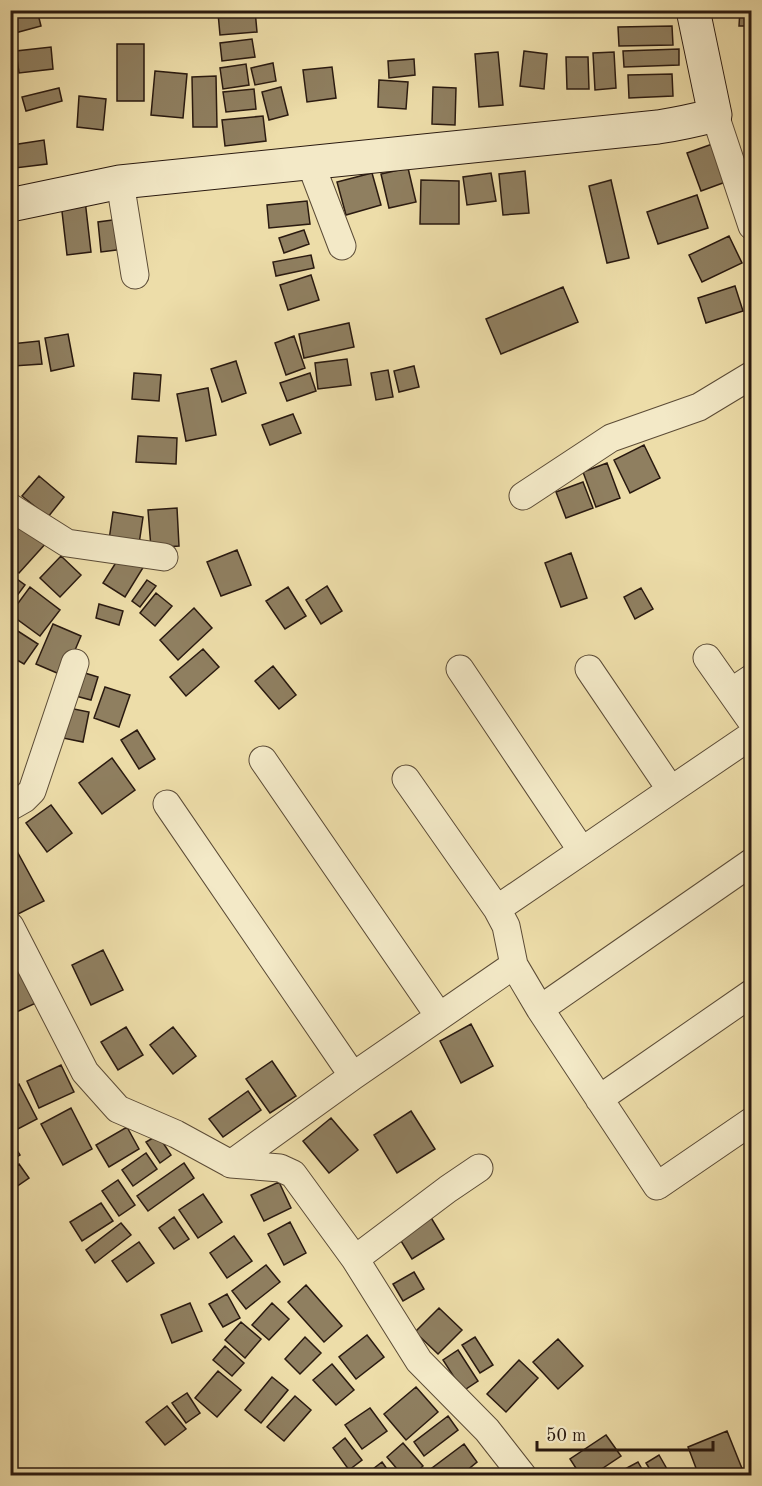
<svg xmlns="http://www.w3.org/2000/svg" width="762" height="1486" font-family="'Old Standard TT',serif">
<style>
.building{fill:#8f7f60;stroke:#2a1a10;stroke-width:1.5}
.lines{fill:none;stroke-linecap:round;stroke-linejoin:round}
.street-casing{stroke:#5b4b36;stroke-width:29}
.secondary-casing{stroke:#2a1a10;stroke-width:35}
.street{stroke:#f3e9c7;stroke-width:27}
.secondary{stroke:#f3e9c7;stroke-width:33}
</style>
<rect width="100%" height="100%" fill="#eddda9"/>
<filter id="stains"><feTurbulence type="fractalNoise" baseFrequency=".00333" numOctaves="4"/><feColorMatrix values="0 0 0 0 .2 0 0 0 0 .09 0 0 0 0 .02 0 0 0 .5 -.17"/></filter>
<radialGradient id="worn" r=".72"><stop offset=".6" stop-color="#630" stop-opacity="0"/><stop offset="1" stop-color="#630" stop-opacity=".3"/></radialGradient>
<path class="building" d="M24,10h13l4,16 -26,7 -5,-19z
M242,10h13l2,22 -37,3 -2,-22z
M740,10h12v16h-13z
M672,26l1,19 -54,1 -1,-19z
M252,39l3,18 -33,4 -2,-18z
M117,44h27v57h-27z
M51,47l2,22 -34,4 -3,-22z
M679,49v16l-55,2 -1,-16z
M524,51l23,3 -3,35 -24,-3z
M498,52l5,53 -24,2 -4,-53z
M614,52l2,36 -21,2 -2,-37z
M566,57h22l1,32h-22z
M414,59l1,16 -26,3 -1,-17z
M273,63l3,18 -21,4 -4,-17z
M246,64l3,21 -26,4 -3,-21z
M332,67l4,31 -29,4 -4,-32z
M155,71l32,3 -4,44 -32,-3z
M672,74l1,22 -44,2 -1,-23z
M216,76l1,51h-24l-1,-50z
M379,80l29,2 -2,27 -28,-2z
M281,87l7,28 -19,5 -7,-28z
M433,87l23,1 -1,37 -23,-1z
M59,88l3,13 -36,10 -4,-14z
M254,89l2,20 -30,3 -3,-20z
M79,96l27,3 -3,31 -26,-3z
M263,116l3,25 -41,5 -3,-26z
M44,140l3,24 -32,4 -3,-23z
M718,142l13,38 -30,11 -14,-38z
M408,168l8,34 -27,6 -8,-34z
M525,171l4,42 -26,2 -4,-41z
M372,173l9,32 -35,10 -9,-33z
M491,173l5,28 -29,4 -4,-28z
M421,180l38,1v43h-39z
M611,180l18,78 -22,5 -18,-77z
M697,195l11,33 -50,16 -11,-32z
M85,200l6,52 -24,3 -6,-52z
M307,201l3,23 -41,4 -2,-23z
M120,219l4,30 -23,3 -3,-30z
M304,230l5,14 -25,9 -5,-15z
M729,236l13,27 -40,19 -13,-27z
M311,255l3,13 -38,8 -3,-14z
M311,275l8,25 -31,10 -8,-25z
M735,286l8,25 -37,12 -8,-25z
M563,287l15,35 -77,32 -15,-35z
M349,323l5,24 -50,11 -5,-24z
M68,334l6,32 -23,5 -6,-33z
M294,336l11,32 -19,7 -11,-32z
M39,341l3,23 -29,2 -2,-22z
M347,359l4,26 -33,4 -3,-26z
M236,361l10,32 -24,9 -11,-33z
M414,366l5,21 -20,5 -5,-21z
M388,370l5,27 -17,3 -5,-27z
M134,373l27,2 -2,26 -27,-2z
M310,373l6,18 -29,10 -7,-18z
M208,388l8,47 -30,6 -9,-47z
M293,414l8,19 -31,12 -8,-20z
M138,436l39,2 -1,26 -40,-2z
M644,445l16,33 -30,15 -16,-33z
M607,463l13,35 -24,9 -13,-35z
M39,476l25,21 -16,20 -26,-21z
M583,482l10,26 -27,10 -10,-26z
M177,508l2,38 -28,2 -3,-38z
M113,512l30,5 -4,27 -30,-4z
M25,521l22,21 -28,31 -9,-7v-29z
M237,550l14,35 -30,11 -14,-34z
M122,553l22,13 -19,31 -22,-14z
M571,553l16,45 -26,9 -16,-44z
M61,556l20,19 -21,22 -20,-19z
M10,574l15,11 -15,20z
M147,580l9,6 -16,21 -8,-6z
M327,586l15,25 -21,13 -15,-24z
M30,587l30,23 -20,26 -30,-22z
M288,587l18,29 -21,13 -19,-28z
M641,588l12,21 -18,10 -11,-22z
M156,593l16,13 -17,20 -15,-13z
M99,604l24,7 -4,14 -23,-7z
M194,608l18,20 -34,32 -18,-20z
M53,624l28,12 -17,40 -28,-12z
M10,626l28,18 -14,20 -14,-8z
M203,649l16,18 -33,29 -16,-19z
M273,666l23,29 -17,14 -24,-28z
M75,670l23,7 -7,23 -23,-6z
M105,687l25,8 -11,32 -25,-9z
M64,707l25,5 -6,30 -25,-5z
M10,722l6,3 -6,15z
M137,730l18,29 -16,10 -18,-29z
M112,758l23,32 -33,24 -23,-31z
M51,805l21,28 -25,19 -21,-29z
M12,842l32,59 -26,13 -8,-13z
M103,950l20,40 -32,15 -19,-40z
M21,971l15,32 -26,12v-39z
M471,1024l22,42 -32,17 -21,-42z
M126,1027l17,28 -25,15 -17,-28z
M173,1027l23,29 -23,18 -23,-29z
M272,1061l24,35 -26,17 -24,-34z
M61,1065l13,27 -35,16 -12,-27z
M19,1084l18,35 -23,12 -4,-7v-36z
M248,1091l13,19 -38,27 -14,-18z
M71,1108l21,41 -29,16 -22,-41z
M411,1111l24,38 -38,24 -23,-38z
M331,1118l27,32 -29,23 -26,-32z
M127,1127l12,22 -30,18 -13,-22z
M158,1135l13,20 -11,8 -14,-21z
M13,1144l7,11 -10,6v-15z
M146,1153l11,16 -24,17 -11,-16z
M184,1163l10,15 -46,33 -11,-15z
M19,1164l10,14 -19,13v-22z
M118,1180l17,25 -16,11 -17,-25z
M279,1182l12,26 -27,13 -13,-26z
M203,1194l19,28 -24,16 -19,-28z
M101,1203l12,18 -31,20 -12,-19z
M430,1216l14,23 -32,20 -14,-23z
M174,1217l15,22 -15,10 -15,-21z
M290,1222l16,31 -22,12 -16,-31z
M121,1223l10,12 -36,28 -9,-13z
M234,1236l18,25 -25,17 -17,-25z
M139,1242l15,21 -27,19 -15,-21z
M266,1265l14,17 -34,27 -14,-18z
M414,1272l10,17 -21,12 -10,-17z
M306,1285l36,41 -18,16 -36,-40z
M227,1294l13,24 -17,9 -14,-23z
M190,1303l12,28 -30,12 -11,-28z
M272,1303l17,16 -20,21 -17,-15z
M439,1308l23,22 -24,24 -23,-22z
M241,1322l20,17 -16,19 -20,-18z
M367,1335l17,22 -28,22 -17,-22z
M305,1337l16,16 -21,21 -15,-15z
M475,1337l18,28 -13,8 -18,-28z
M558,1339l25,27 -25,23 -25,-27z
M225,1346l19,17 -12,13 -19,-16z
M458,1350l20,31 -15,10 -20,-31z
M519,1360l19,18 -32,34 -19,-18z
M332,1364l22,26 -18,15 -23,-25z
M218,1371l23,19 -24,27 -22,-19z
M272,1377l16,13 -27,33 -16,-13z
M416,1387l22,25 -32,28 -22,-26z
M187,1393l13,20 -14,10 -14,-20z
M295,1396l16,14 -27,31 -17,-14z
M167,1406l19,23 -21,16 -19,-23z
M370,1408l17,23 -25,18 -17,-24z
M448,1416l10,14 -34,26 -10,-14z
M727,1431l18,45h-46l-11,-29z
M606,1435l15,21 -30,20h-10l-11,-17z
M345,1438l17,22 -13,10 -16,-22z
M403,1443l20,23 -11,10h-9l-16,-19z
M464,1444l13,18 -17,14h-35l-1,-2z
M659,1455l12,21h-17l-8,-13z
M382,1462l10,14h-27v-1z
M638,1462l8,14h-19l-4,-6z"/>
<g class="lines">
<defs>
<path id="street" d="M715,115l37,111
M310,162l32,84
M120,182l15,93
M523,496l88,-58 88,-31 53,-32
M10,507l57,36 97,14
M707,658l45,64
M460,669l122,182 -85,58
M731,692l21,-14
M263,760l176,256
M406,779l91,130 9,17 8,39
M671,790l81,-55
M167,804l186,272
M10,807l14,-8 8,-8 43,-128
M582,851l89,-61 -82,-121
M10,926l75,146 33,37 58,25 55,30 49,4 13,6 62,85 64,102 68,69 36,46
M540,1009l212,-147
M599,1099l153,-106
M231,1164l122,-88 161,-111 26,44 117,177 95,-65
M355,1259l93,-70 31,-21"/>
<path id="secondary" d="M10,205l110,-23 538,-55c20,-3 38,-7 57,-12l-22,-105"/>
</defs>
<use href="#street" class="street-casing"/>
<use href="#secondary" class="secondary-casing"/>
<use href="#street" class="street"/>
<use href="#secondary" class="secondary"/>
</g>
<rect width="762" height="1486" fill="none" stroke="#eddda9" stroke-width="36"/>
<rect x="12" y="12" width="738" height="1462" fill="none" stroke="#2a1a10" stroke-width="3"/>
<rect x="18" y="18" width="726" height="1450" fill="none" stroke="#2a1a10" stroke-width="1.5"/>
<path d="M537 1441v9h176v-9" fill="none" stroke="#2a1a10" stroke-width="3"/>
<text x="546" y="1441" font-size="18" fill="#2a1a10" stroke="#f3e9c7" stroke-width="4.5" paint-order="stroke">50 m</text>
<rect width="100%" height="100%" filter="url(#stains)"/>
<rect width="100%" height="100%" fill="url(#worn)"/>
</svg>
